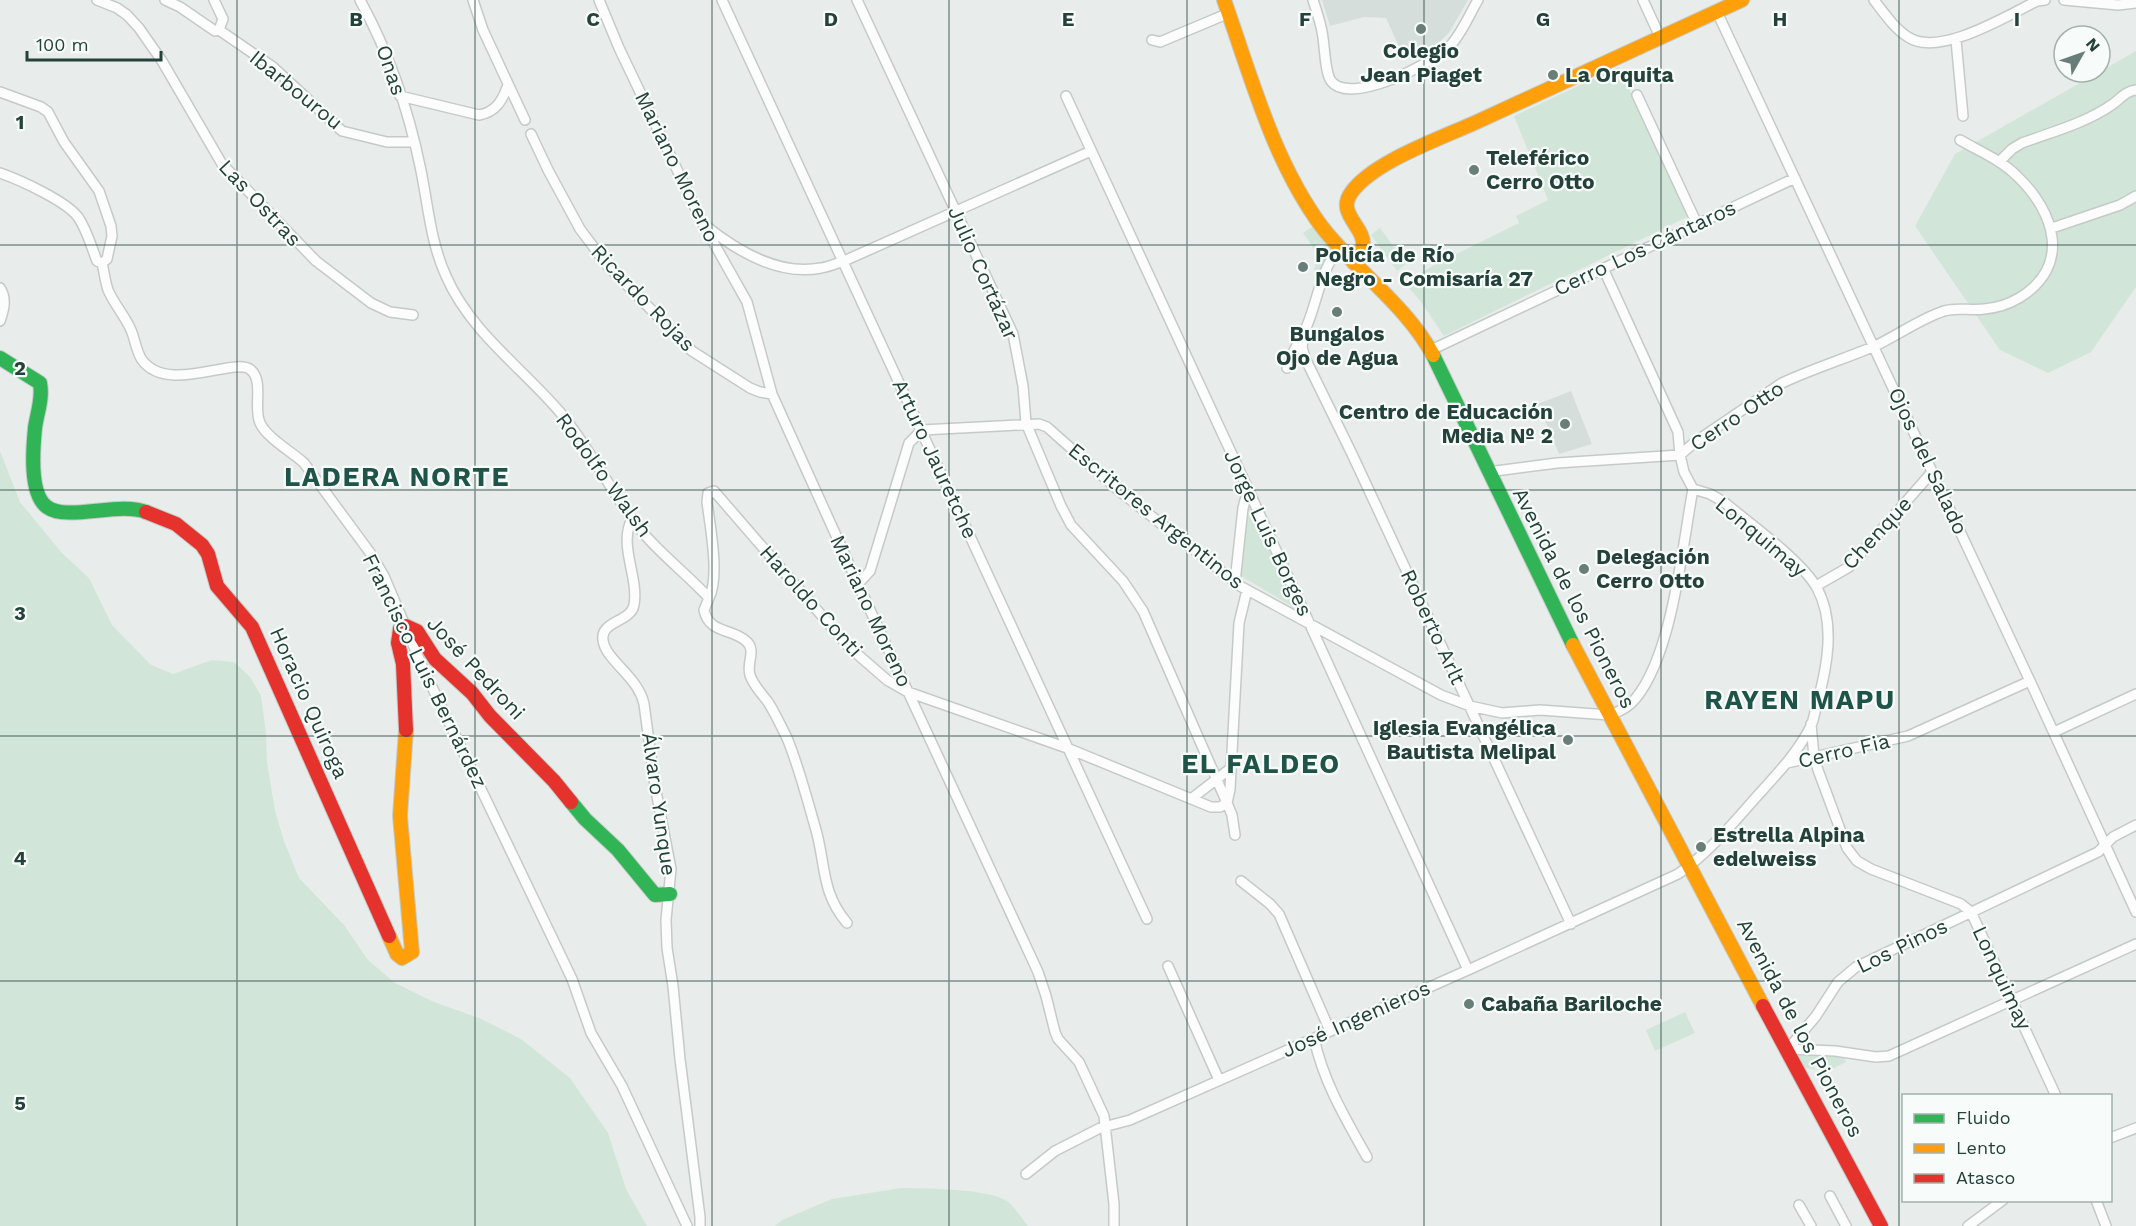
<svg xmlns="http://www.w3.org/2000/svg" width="2136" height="1226" font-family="'Work Sans',sans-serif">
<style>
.built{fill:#d6dedb}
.green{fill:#d1e6d8}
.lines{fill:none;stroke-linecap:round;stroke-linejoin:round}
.street-casing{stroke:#c5cac8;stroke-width:12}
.fast-casing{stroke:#c3cbc8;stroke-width:16}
.slow-casing{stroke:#c3cbc8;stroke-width:16}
.jam-casing{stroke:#c3cbc8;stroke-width:16}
.street{stroke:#fcfcfc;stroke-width:9}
.fast{stroke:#30b455;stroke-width:14}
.slow{stroke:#ff9f0a;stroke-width:14}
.jam{stroke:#e5322d;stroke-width:14}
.grid{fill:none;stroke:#24423a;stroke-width:1.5;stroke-opacity:0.55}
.poi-dot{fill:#697e78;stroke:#f7fbf9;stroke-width:2}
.labels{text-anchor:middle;stroke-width:4.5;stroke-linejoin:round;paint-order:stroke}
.poi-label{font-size:21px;font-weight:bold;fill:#24423a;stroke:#f7fbf9;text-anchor:start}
.street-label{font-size:21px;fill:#24423a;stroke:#f7fbf9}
.district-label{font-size:27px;font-weight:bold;letter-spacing:1.5px;fill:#1f5548;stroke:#f7fbf9}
.grid-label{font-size:20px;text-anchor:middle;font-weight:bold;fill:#24423a;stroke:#f7fbf9;stroke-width:4.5;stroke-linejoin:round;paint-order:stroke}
</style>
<rect width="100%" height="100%" fill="#e8edeb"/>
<path class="built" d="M1322,0h146l-19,33 -11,10 -14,9 -19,8 -19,-42 -22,-1 -34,9z
M1571,391l21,53 -33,10 -21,-50z"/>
<path class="green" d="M2136,51v236l-45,65 -43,21 -48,-23 -85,-124 40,-72z
M1619,67l70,149 -245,120 -23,-34 -16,-19 29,-18 85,-42 -3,-7 32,-16 -34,-84z
M1315,225l20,25 -7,6 -7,23 -7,2c0,-28 8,-23 -11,-48z
M1380,228l26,36 -9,7 -26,-36z
M0,451l20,51 42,51 27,25 23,47 39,40 22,9 39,-14 22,2 16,15 11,19 5,37 1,29 8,49 9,30 15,37 45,47 24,35 27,23 39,19 45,16 42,21 49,39 38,55 18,56 21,37h-647z
M1251,504l52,109 -62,-37 7,-70z
M1685,1012l10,21 -40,18 -9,-21z
M1826,1053l5,3h12l3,6 -16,8 -6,-10 -11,5 2,5 -12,-3 -4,-11 2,-2z
M901,1188c22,0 90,1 106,13 8,6 14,17 21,25h-253l7,-6 50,-21z"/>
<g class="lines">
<defs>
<path id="street" d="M97,0l20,8 10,7 12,13 23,33 60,103 94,97 55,42 19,9 23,3
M165,0l15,7 35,24 4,-1 4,-11 -9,-19
M360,0c28,51 48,108 60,166 8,37 10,75 26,110 24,55 75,91 113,135 27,32 47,71 71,105 21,31 54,55 79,82l-5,12c5,24 28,18 42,31 11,9 0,22 4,34 3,10 12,19 18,27 7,11 13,24 19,36 12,29 20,61 29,92 10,36 5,62 31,93
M473,0l10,30 42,90
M599,0l20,48 83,174 45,80 25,92 86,190 180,388 8,24 9,36 3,7 21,23 25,54 10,88v22
M722,0l425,919
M857,0l156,334 10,52 3,37 35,83 10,19 52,56 20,30 84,192 5,12 3,20
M1313,0c3,9 6,18 8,27 4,13 3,44 10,54 19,25 101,-17 118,-34 12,-12 20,-32 29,-47
M1643,0l17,37
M1874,0c10,13 20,28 34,37 31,21 100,-22 129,-36l8,-1
M2064,0l54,5 18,-2
M1717,12l313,669 106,231
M219,30l54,37 69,64 45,11h27
M1152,40l8,2 69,-29
M1956,40l7,76
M0,92l41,15 7,5 16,30 35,49 12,35 1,10 -5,23 -5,4 -5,-2c-6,-15 -10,-31 -19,-44 -12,-16 -58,-37 -78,-44
M1637,95l60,129
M400,96l79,19c17,-3 23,-14 29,-30
M1066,96l182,393 220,481
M531,134l17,36 32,59 27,36 85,86 58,37 10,4 12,2
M2000,161l12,-12 10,-6c30,-11 64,-20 91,-39 8,-6 13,-13 23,-14
M706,226c31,25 74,50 115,42 8,-1 16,-5 23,-7l247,-110
M2052,228l68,-23 16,-9
M102,263c2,8 3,18 6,27 6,14 17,26 23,40 4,9 5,21 11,30 26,35 93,-4 109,10 13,12 2,38 9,53 7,15 32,29 44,40l67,91 13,22 39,92 149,311 19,54 31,53 65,140
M0,288c7,10 4,22 0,33
M1305,330l-3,17 3,11 47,96 219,470
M1431,350l364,-172
M1287,368c5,-16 11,-24 18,-38 12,-24 15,-63 35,-81
M1488,472l69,-9 123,-8 15,-13 87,-59c30,-14 62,-24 93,-37 23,-11 45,-27 69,-35 13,-4 27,0 40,-2 12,-1 25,-5 35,-11 53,-32 36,-86 -2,-122 -16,-16 -38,-25 -57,-36
M632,519c-14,26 7,58 2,86 -3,17 -34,16 -31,35 2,20 35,36 41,64l11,82 16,83 -5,51 1,28 6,38 7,73 20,158v9
M1235,582l8,-74 5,-19
M858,584l12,-13 39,-128 13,-13 117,-6 8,3 70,62 123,97 201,109 29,11 32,7 38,-3 69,5c10,-3 20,-8 27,-17 37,-46 46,-151 57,-209
M1816,586l33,-19 83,-95
M709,598c11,-21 1,-72 -2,-96l1,-9 6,-2 135,156 38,33 21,12 159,56 144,59h9l7,-4 3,-14 9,-166 8,-33
M1811,724l3,33 4,13 29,78 10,13 14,8 90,35 10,8 85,184
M2054,732l82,-38
M1787,763l121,-27 122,-55
M1191,799l40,-31
M1241,881l29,23 9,10 51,117
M1168,966l51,114
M1314,1038c9,43 31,80 53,119
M1788,1049l28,-33 22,-34 18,-15 242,-115 15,-15 23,-12
M1788,1049l47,2 41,6 13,-1 247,-112
M2110,1138l26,-10
M1026,1174l29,-23 45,-23 30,-8 338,-150 210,-96c31,-21 55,-51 81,-80 19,-21 39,-42 52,-68 3,-7 4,-15 6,-22 10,-36 19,-81 0,-116 -16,-28 -67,-64 -93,-86l-14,-8 -17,-5 -9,-17 -4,-17 -2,-23 -75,-164
M1830,1196l16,30
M2096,1200l10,26
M1799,1205l12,21
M1968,1226l35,-26"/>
<path id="fast" d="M1433,355l140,290
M0,358l40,25c3,16 -3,30 -5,45 -2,20 -6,66 12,79 20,15 72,-6 99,5
M571,802l14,17 33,31 37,45 15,-1"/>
<path id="slow" d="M1224,0c27,76 49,161 98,227 35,45 84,78 111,128
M1354,263c3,-5 8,-10 9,-16 3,-20 -27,-33 -12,-54 22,-32 94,-56 130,-73 87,-40 174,-80 261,-120
M1573,645l190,361
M389,936l8,18 5,4 10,-6 -12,-136 6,-86"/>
<path id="jam" d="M146,512l30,12 26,21 6,9 9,32 35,41 137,309
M406,730l-3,-66 -5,-21 2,-14 6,-3 11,5 18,28 37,34 18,23 64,65 17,21
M1763,1006l118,220"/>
</defs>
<use href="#street" class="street-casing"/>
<use href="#fast" class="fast-casing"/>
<use href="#slow" class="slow-casing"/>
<use href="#jam" class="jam-casing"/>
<use href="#street" class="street"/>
<use href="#fast" class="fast"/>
<use href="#slow" class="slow"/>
<use href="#jam" class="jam"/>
</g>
<path class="grid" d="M237,0v1226M475,0v1226M712,0v1226M949,0v1226M1187,0v1226M1424,0v1226M1661,0v1226M1899,0v1226M0,245h2136M0,490h2136M0,736h2136M0,981h2136"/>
<g class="poi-dot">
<circle cx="1421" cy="29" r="6"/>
<circle cx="1553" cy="75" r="6"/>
<circle cx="1474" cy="170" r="6"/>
<circle cx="1303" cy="267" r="6"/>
<circle cx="1337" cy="312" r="6"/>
<circle cx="1565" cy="424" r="6"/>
<circle cx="1584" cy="569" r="6"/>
<circle cx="1568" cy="740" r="6"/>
<circle cx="1701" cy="847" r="6"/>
<circle cx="1469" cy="1004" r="6"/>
</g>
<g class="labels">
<g class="poi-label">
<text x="1421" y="58" text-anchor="middle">Colegio<tspan x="1421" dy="24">Jean Piaget</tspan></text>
<text x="1565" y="82">La Orquita</text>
<text x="1486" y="165">Teleférico<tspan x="1486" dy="24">Cerro Otto</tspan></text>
<text x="1315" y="262">Policía de Río<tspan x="1315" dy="24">Negro - Comisaría 27</tspan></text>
<text x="1337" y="341" text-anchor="middle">Bungalos<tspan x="1337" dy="24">Ojo de Agua</tspan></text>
<text x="1553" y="419" text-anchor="end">Centro de Educación<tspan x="1553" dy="24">Media Nº 2</tspan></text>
<text x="1596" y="564">Delegación<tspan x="1596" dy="24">Cerro Otto</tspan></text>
<text x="1556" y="735" text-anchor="end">Iglesia Evangélica<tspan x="1556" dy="24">Bautista Melipal</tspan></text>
<text x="1713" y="842">Estrella Alpina<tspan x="1713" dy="24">edelweiss</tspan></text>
<text x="1481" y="1011">Cabaña Bariloche</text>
</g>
<g class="street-label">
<text transform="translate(391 70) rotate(71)" y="7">Onas</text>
<text transform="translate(296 90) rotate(39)" y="7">Ibarbourou</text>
<text transform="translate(677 167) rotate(64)" y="7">Mariano Moreno</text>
<text transform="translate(260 203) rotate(47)" y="7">Las Ostras</text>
<text transform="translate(1645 248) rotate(-25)" y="7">Cerro Los Cántaros</text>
<text transform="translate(983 273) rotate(66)" y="7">Julio Cortázar</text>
<text transform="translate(643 298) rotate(46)" y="7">Ricardo Rojas</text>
<text transform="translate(1737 416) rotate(-34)" y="7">Cerro Otto</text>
<text transform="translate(935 459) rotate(65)" y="7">Arturo Jauretche</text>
<text transform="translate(1928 461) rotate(65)" y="7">Ojos del Salado</text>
<text transform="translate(604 475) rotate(54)" y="7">Rodolfo Walsh</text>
<text transform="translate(1156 516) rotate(39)" y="7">Escritores Argentinos</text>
<text transform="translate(1268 533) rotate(65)" y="7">Jorge Luis Borges</text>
<text transform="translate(1877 533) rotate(-47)" y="7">Chenque</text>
<text transform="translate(1761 537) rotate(40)" y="7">Lonquimay</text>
<text transform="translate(1574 598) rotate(63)" y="7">Avenida de los Pioneros</text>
<text transform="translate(811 601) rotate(48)" y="7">Haroldo Conti</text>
<text transform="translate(871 611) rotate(65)" y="7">Mariano Moreno</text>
<text transform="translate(1433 627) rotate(65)" y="7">Roberto Arlt</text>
<text transform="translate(476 668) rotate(47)" y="7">José Pedroni</text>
<text transform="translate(425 671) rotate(64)" y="7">Francisco Luis Bernárdez</text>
<text transform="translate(309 703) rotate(66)" y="7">Horacio Quiroga</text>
<text transform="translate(1844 751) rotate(-13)" y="7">Cerro Fia</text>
<text transform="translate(659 804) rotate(82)" y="7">Álvaro Yunque</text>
<text transform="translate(1902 946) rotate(-26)" y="7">Los Pinos</text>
<text transform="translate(2002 978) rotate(65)" y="7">Lonquimay</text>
<text transform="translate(1356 1019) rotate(-24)" y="7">José Ingenieros</text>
<text transform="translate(1800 1028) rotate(62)" y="7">Avenida de los Pioneros</text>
</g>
<g class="district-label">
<text x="397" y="486">LADERA NORTE</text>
<text x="1800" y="709">RAYEN MAPU</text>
<text x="1261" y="773">EL FALDEO</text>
</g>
</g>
<g class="grid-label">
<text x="356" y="26">B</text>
<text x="593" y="26">C</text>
<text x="831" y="26">D</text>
<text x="1068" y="26">E</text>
<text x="1305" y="26">F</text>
<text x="1543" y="26">G</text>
<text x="1780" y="26">H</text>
<text x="2017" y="26">I</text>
<text x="20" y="129">1</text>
<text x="20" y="375">2</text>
<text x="20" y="620">3</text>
<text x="20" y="865">4</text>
<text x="20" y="1110">5</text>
</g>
<rect x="1902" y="1094" width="210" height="108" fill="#f7fbf9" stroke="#a3b1ad" stroke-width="1.5"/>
<rect x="1914" y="1114" width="30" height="9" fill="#30b455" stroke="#a3b1ad" stroke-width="1.5"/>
<text x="1956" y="1124" font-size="18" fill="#24423a">Fluido</text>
<rect x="1914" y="1144" width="30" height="9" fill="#ff9f0a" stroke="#a3b1ad" stroke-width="1.5"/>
<text x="1956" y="1154" font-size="18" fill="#24423a">Lento</text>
<rect x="1914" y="1174" width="30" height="9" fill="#e5322d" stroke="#a3b1ad" stroke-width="1.5"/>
<text x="1956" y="1184" font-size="18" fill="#24423a">Atasco</text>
<g transform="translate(2082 54) rotate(50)"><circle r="28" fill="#f7fbf9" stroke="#a3b1ad" stroke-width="1.5"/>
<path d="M0-4.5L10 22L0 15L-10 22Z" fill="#697e78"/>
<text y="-9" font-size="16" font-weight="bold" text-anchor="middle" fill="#24423a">N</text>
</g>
<path d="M27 51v9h134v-9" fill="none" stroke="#24423a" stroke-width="3"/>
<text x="36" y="51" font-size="18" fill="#24423a" stroke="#f7fbf9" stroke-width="4.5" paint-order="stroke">100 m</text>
</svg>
